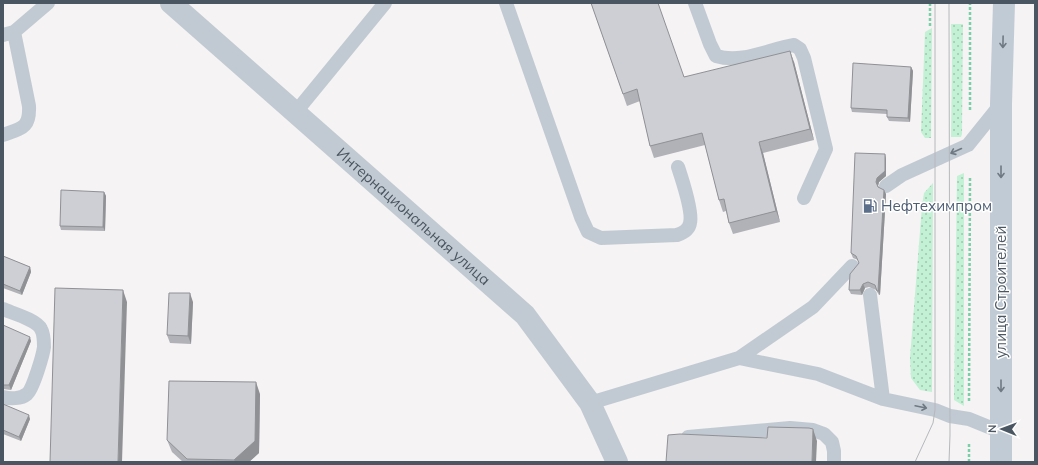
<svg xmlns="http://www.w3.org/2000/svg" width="1038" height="465" font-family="Mulish,sans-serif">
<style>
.grass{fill:url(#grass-dots)}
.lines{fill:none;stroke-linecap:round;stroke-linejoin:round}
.path{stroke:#7ad0a6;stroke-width:2.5;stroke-dasharray:3 2;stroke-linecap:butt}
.lane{stroke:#c1cad2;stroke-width:14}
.street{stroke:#c1cad2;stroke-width:22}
.secondary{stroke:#c1cbd6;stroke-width:22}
.tram{stroke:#b5b8bd;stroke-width:1}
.wall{fill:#b0b2b7}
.shaded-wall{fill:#909195}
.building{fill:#cdcfd5;stroke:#909195}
.oneway{stroke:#6e7984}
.oneway2{stroke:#6e7983}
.labels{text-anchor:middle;stroke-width:3;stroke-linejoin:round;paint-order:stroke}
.service-label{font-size:15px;fill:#4e5e75;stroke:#fff;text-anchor:start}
.street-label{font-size:15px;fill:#4a5661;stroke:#fff}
</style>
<defs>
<pattern id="grass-dots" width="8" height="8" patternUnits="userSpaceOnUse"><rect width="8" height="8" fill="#c3f1d5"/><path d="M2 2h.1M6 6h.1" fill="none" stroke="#a0c6b0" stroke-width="1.8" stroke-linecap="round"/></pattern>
</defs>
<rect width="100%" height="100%" fill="#f5f3f3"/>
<path class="grass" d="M951,24h12l-1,110 -1,3h-10l1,-79z
M932,28l-1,110h-6l-4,-6 4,-100z
M964,173v233l-10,-6 3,-224z
M933,183l-1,209 -12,-2 -9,-12 -1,-20 12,-152 2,-13z"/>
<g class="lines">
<path class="path" d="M930,3v24
M970,110v-107
M969,401l1,-224
M969,462v-19"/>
<path class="lane" d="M506,3l75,214 7,15 13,6 76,-3c6,-2 12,-5 13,-12 3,-11 -8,-44 -12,-56
M695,3l15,41 6,12c26,8 53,-7 78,-11l6,4 4,9 22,91 -22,49
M3,35l11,-3 34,-29
M295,113l90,-110
M3,135c19,-7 27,-7 26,-29l-15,-74
M886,186l16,-11 66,-30 33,-41
M870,295l13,104
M3,309c9,4 34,11 38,20 3,5 3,13 3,18 -1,8 -11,42 -17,47 -6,5 -17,5 -24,3
M739,358l79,16 65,25 52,11 15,6 19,3 32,13
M590,403l149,-45 74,-51 39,-41
M688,437l102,-9 23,2 11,4 8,8 2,9v11"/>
<path class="street" id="s1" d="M171,3l354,312 65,88 27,59"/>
<path class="secondary" d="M1001,462v-358l3,-101"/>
<path class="tram" d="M915,462l18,-39 2,-13v-407
M949,462l1,-27 -1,-432"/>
</g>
<path class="wall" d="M591,3l93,74 110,-15 20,78 -51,13 17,69 -47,12 -4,-11 -3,-12 -3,1 -4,-12 -14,-55 -51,13 -4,-12 -10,-45 -13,5z
M911,67l2,4 -3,51 -21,-1 -2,-4v-3l-35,-2 -1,-4z
M885,154l1,5v17l-7,6 -1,4 8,8 -6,101h-1l-3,-5 -7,-3 -4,1 -3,7 -11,-1 -2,-4 10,-27 -1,-3 -5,-2 -2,-5z
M104,192l2,4 -1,35 -44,-1 -1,-4z
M3,256l27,11 1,5 -9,23 -19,-7z
M193,302l-2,42 -21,-1 -3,-8z
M3,325l28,16 -20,49 -8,-1z
M260,394l-1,59 -10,9h-66l-11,-10 -5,-12z
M3,404l27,15 -9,22 -18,-7z"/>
<path class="shaded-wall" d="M790,51l4,11 20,78 -4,-11z
M911,67l2,4 -3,51 -2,-4z
M759,142l4,11 17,69 -4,-11z
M885,154l1,5v17l-7,6 -1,4 -2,-4z
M884,190l2,4 -6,101 -2,-4z
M104,192l2,4 -1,35 -2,-4z
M30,267l1,5 -9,23 -2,-4z
M863,284l2,4 -3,7 -2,-5z
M123,290l4,12 -5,160h-4z
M190,293l3,9 -2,42 -3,-8z
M30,337l1,4 -20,49 -2,-5z
M256,382l4,12 -1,59 -10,9h-14l-1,-2z
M29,415l1,4 -9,22 -2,-4z
M813,429l4,12 -1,21h-4z"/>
<path class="building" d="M591,3h67l26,74 106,-26 20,78 -51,13 17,69 -47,12 -5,-24 -5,1 -17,-67 -52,13 -13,-57 -14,5z
M853,63l58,4 -3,51 -21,-1v-7l-36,-2z
M855,153l30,1v17l-8,7 -1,4 2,5 6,3 -6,101h-1l-2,-6 -7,-3 -5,2 -3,6h-11l1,-16 9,-11 -3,-7 -5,-3z
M61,190l43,2 -1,35 -43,-1z
M3,256l27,11 -10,24 -17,-7z
M55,288l68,2 -5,172h-68z
M169,293h21l-2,43 -21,-1z
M3,325l27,12 -21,48h-6z
M169,381l87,1 -1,59 -21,19 -47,-1 -20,-19z
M3,404l26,11 -10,22 -16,-7z
M768,427l41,1 4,1 -1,33h-146l2,-27 12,-1 87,4z"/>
<defs><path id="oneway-shaft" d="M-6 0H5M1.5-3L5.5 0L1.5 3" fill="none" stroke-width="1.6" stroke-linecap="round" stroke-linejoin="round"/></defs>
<g class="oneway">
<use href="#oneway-shaft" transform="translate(1003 42) rotate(91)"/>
<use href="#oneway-shaft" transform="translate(1001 172) rotate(90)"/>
<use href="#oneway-shaft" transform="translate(1001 386) rotate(90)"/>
</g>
<g class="oneway2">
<use href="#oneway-shaft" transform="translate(956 151) rotate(156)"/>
<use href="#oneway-shaft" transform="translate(921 407) rotate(12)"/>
</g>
<defs>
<symbol id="fuel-bare" viewBox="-9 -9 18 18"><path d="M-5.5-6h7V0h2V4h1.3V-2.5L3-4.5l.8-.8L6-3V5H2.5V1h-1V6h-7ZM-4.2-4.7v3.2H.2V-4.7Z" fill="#5c6f8a" stroke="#fff" stroke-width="2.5" paint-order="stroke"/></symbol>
</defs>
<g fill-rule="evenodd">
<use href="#fuel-bare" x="860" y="196" width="20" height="20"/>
</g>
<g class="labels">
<g class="service-label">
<text x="881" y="211">Нефтехимпром</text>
</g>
<g class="street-label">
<text dy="5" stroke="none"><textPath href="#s1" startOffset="323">Интернациональная улица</textPath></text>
<text transform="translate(1001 292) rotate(-90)" y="5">улица Строителей</text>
</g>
</g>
<rect width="1038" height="465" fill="none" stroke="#4a5661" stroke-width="8"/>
<g transform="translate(1002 429) rotate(271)" stroke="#ffffff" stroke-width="3" paint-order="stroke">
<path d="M0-3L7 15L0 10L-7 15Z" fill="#4a5661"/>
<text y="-6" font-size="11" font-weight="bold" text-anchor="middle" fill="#4a5661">N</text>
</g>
</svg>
